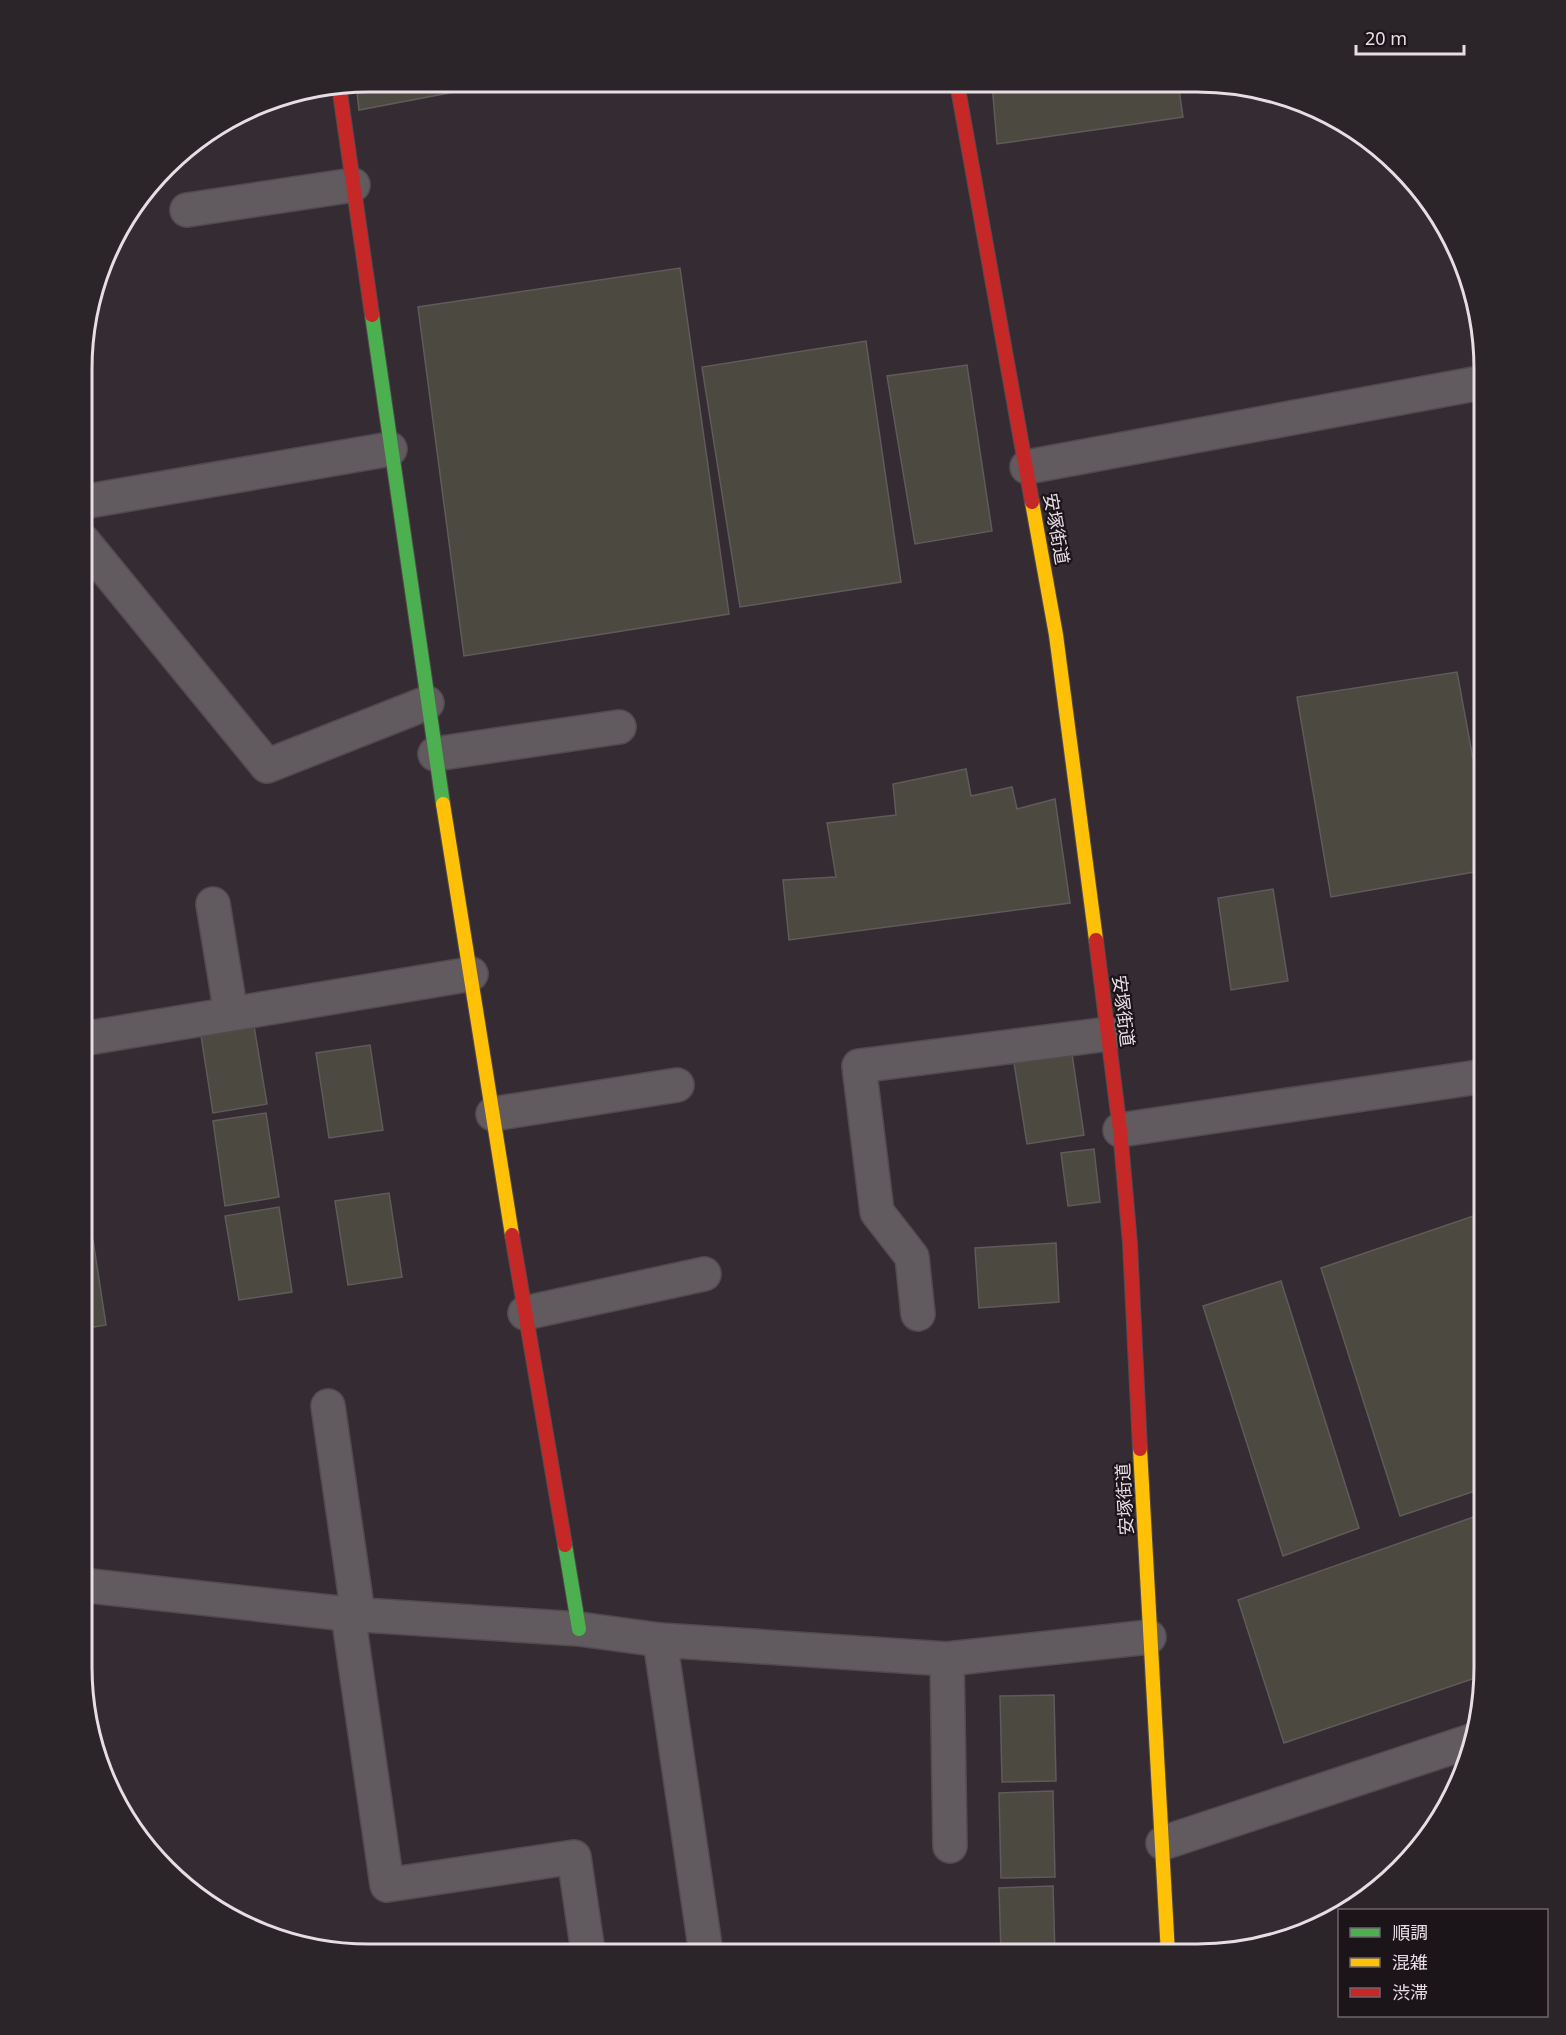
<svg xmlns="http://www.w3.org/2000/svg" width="1566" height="2035" font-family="'Noto Sans','Noto Sans JP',sans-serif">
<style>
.building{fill:#4c4941;stroke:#5e5b5a;stroke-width:1.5}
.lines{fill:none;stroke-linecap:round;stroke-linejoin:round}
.street-casing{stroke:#514a4f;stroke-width:36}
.fast-casing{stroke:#514a4f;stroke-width:16}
.slow-casing{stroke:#514a4f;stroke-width:16}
.jam-casing{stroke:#514a4f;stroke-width:16}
.street{stroke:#615a5f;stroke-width:33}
.fast{stroke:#4caf50;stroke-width:14}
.slow{stroke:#ffc107;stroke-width:14}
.jam{stroke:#c62828;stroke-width:14}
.labels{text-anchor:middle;stroke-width:4.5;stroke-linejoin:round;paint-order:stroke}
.street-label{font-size:18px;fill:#e8dde5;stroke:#1b1419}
.rim{fill:none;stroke:#e8dde5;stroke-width:3}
</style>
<rect width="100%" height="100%" fill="#352c33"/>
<path class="building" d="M368,81h144l-153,29 -3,-27z
M992,83h186l5,34 -186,27z
M680,268l49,346 -265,42 -46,-349z
M866,341l35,241 -161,25 -38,-240z
M967,365l25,166 -77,13 -28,-168z
M1457,672l28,152v46l-154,27 -34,-200z
M966,769l5,27 41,-9 5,22 38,-10 15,104 -281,37 -6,-60 53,-3 -9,-54 69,-8 -3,-31z
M1273,889l15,92 -57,9 -13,-92z
M253,1020l14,84 -54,9 -13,-84z
M370,1045l13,85 -54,8 -13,-85z
M1072,1054l12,81 -57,9 -13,-81z
M266,1113l13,84 -54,9 -12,-85z
M1094,1149l6,53 -32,4 -7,-53z
M82,1176l7,47 -7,1z
M389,1193l13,84 -54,8 -13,-84z
M279,1207l13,85 -53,8 -14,-84z
M1485,1212l-1,276 -84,28 -79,-248z
M93,1240l13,85 -24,4v-87z
M1056,1243l3,59 -80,6 -4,-60z
M1281,1281l78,247 -76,28 -80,-250z
M1482,1514l2,7v154l-200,68 -46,-143z
M1054,1695l2,86 -54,1 -2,-86z
M1053,1791l2,86 -54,1 -2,-85z
M1053,1886l2,68 -54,-1 -2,-65z"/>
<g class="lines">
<defs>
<path id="street" d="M187,210l166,-25
M1027,467l458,-85
M83,502l307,-53
M83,541l184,225 160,-63
M435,754l184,-27
M213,904l18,110
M82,1039l389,-65
M493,1114l184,-29
M1120,1130l365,-54
M525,1313l179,-39
M918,1314l-6,-57 -35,-45 -18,-146 249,-32
M328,1406l30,208
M81,1585l267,29 231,15 81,11 287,19 202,-22
M348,1614l39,271 187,-28 14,95
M660,1640l46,313
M947,1659l3,187
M1163,1843l311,-103"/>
<path id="fast" d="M372,315l71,489
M565,1545l14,84"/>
<path id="slow" d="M1032,502l24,133 40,305
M443,804l69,431
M1140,1449l28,505"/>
<path id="jam" d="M957,83l75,419
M339,86l33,229
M1096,940l24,190 10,114 10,205
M512,1235l53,310"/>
</defs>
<use href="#street" class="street-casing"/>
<use href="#fast" class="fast-casing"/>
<use href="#slow" class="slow-casing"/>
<use href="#jam" class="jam-casing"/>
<use href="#street" class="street"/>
<use href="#fast" class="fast"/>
<use href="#slow" class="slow"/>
<use href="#jam" class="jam"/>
</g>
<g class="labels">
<g class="street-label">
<text transform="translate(1056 529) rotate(80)" y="6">安塚街道</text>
<text transform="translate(1123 1011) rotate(83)" y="6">安塚街道</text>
<text transform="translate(1125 1499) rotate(-93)" y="6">安塚街道</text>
</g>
</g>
<path d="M0 0H1566V2035H0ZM369 92H1197A277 277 0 0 1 1474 369V1667A277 277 0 0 1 1197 1944H369A277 277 0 0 1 92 1667V369A277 277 0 0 1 369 92Z" fill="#2b2429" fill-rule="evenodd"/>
<path class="rim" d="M369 92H1197A277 277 0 0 1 1474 369V1667A277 277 0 0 1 1197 1944H369A277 277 0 0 1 92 1667V369A277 277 0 0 1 369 92Z"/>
<rect x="1338" y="1909" width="210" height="108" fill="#1b1419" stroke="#6d646b" stroke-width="1.5"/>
<rect x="1350" y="1928" width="30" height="9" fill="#4caf50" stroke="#6d646b" stroke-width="1.5"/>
<text x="1392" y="1939" font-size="18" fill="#e8dde5">順調</text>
<rect x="1350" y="1958" width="30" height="9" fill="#ffc107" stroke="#6d646b" stroke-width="1.5"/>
<text x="1392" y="1969" font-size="18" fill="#e8dde5">混雑</text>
<rect x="1350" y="1988" width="30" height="9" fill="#c62828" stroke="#6d646b" stroke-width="1.5"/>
<text x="1392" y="1999" font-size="18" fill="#e8dde5">渋滞</text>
<path d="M1356 45v9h108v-9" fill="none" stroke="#e8dde5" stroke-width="3"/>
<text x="1365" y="45" font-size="18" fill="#e8dde5" stroke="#1b1419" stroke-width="4.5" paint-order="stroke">20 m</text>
</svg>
